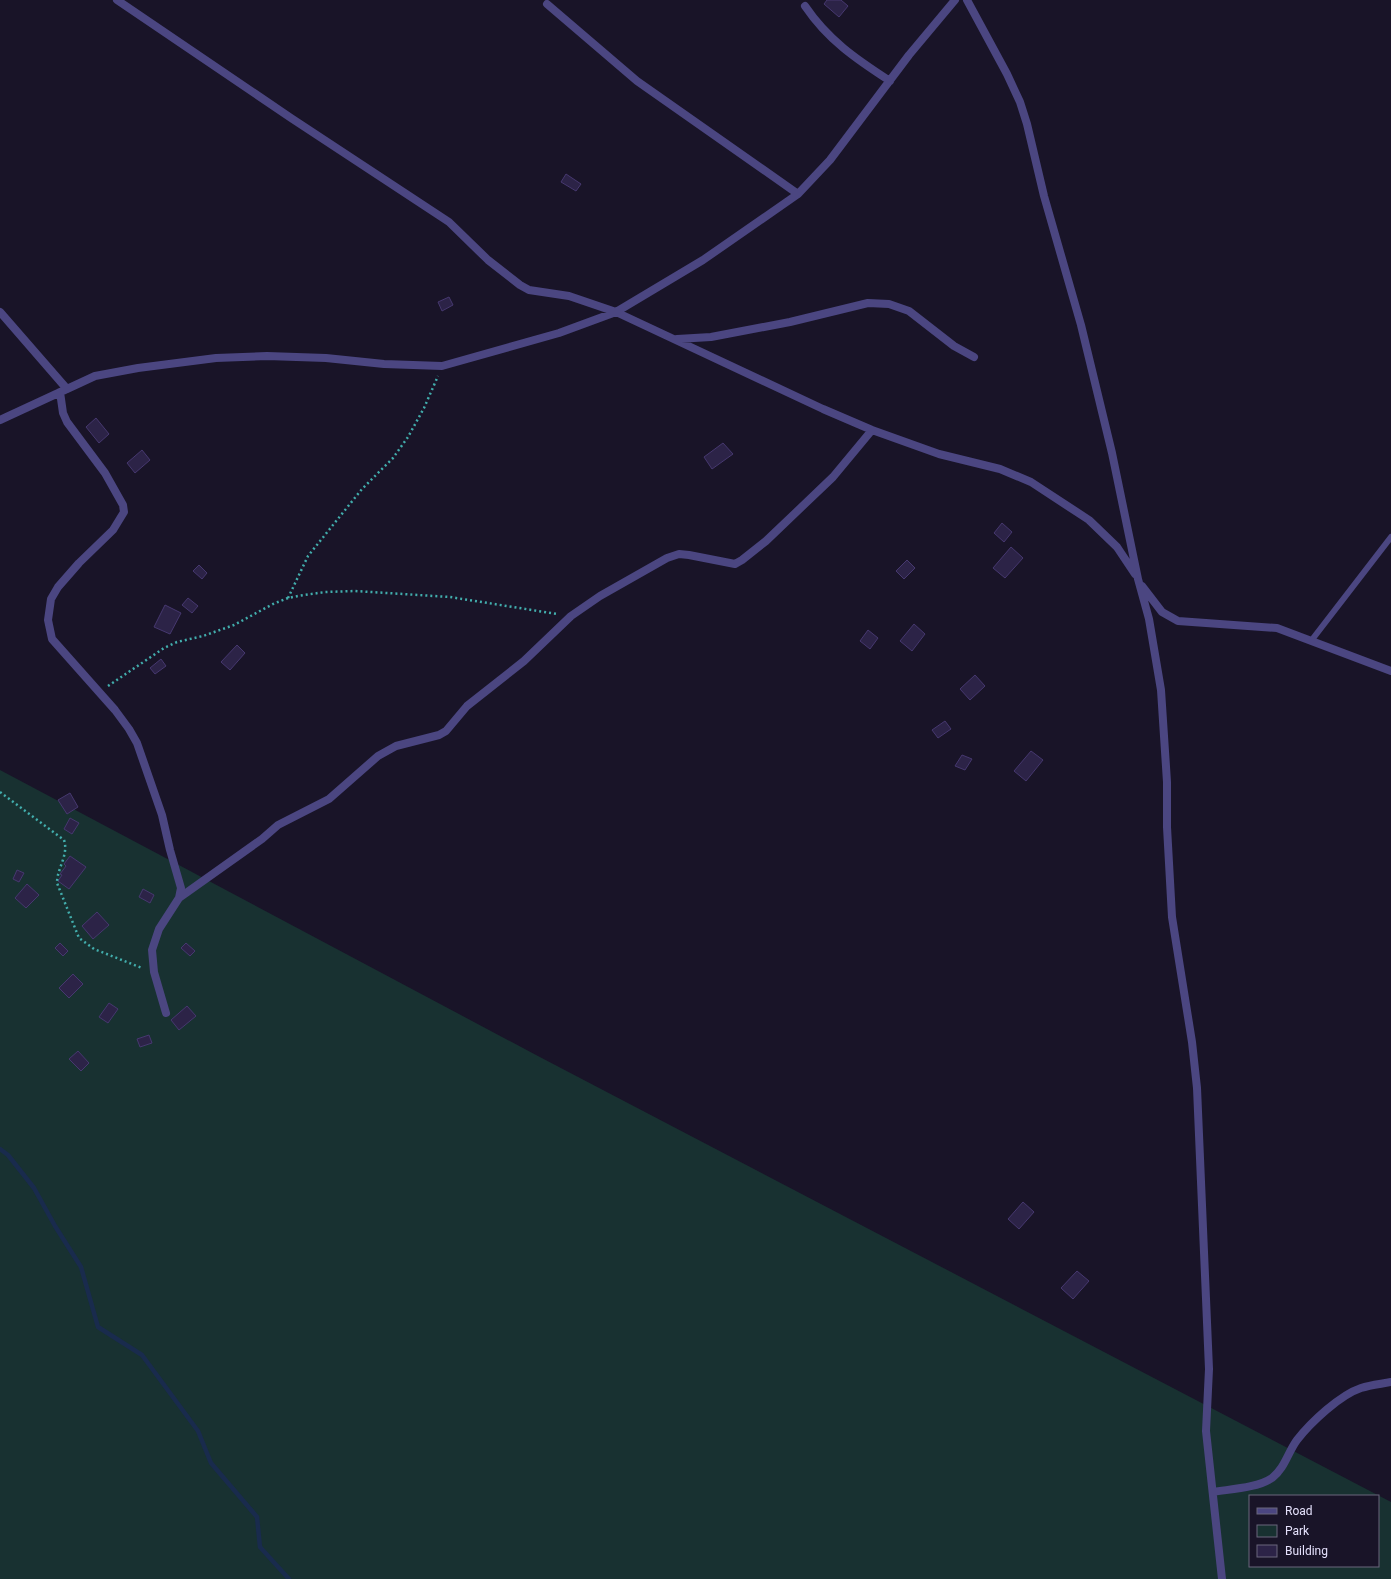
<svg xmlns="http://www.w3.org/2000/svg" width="1391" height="1579" font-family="Roboto,sans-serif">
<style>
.green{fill:#183131;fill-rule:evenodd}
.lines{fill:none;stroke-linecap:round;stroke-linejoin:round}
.stream{stroke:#192b4d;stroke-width:4.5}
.building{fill:#2c2347;stroke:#46386f}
.path{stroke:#42adac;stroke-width:2.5;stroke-dasharray:2 3;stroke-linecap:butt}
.lane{stroke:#4b4681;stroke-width:6}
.street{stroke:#4b4681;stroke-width:8}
</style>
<rect width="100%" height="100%" fill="#191428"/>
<path class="green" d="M0,770l536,285 855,447v77h-1391zM1250,1496h128v70h-128z"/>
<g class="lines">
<path class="stream" d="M0,1149l8,6 26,33 21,38 26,41 17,60 44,28 56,76 13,32 46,54 3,30 29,32"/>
</g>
<path class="building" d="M827,0h14l7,6 -9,11 -15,-13z
M566,174l15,10 -5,7 -15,-9z
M449,297l4,8 -11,6 -4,-9z
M96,418l13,16 -10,9 -13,-16z
M723,443l10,11 -21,15 -8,-12z
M142,450l8,10 -15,13 -8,-10z
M1002,523l10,9 -8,10 -10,-9z
M1011,547l12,11 -18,20 -12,-10z
M907,560l8,8 -11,11 -8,-8z
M199,565l8,8 -5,6 -9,-8z
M188,598l10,8 -6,7 -10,-8z
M165,605l16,8 -11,21 -16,-7z
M914,624l11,10 -13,17 -12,-10z
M868,630l10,8 -8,11 -10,-8z
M237,645l8,8 -15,17 -9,-8z
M161,659l5,7 -11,8 -5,-6z
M975,675l10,11 -15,14 -10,-11z
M945,721l6,8 -13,9 -6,-8z
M1031,751l12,9 -17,21 -12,-10z
M962,755l10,4 -7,11 -10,-4z
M70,793l8,14 -11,7 -9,-14z
M70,818l9,5 -7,11 -8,-5z
M70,856l16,11 -17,22 -11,-8 4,-6 -2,-1 6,-8 -2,-2z
M17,870l7,3 -5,9 -6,-3z
M27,884l12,11 -13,13 -11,-10z
M143,889l11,6 -4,8 -11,-6z
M97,912l12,13 -16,14 -11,-13z
M60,943l8,8 -5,5 -8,-8z
M186,943l9,8 -5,5 -9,-8z
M73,974l10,10 -14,14 -10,-10z
M109,1003l9,6 -10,14 -9,-6z
M187,1006l9,10 -17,14 -8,-10z
M149,1035l3,8 -12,4 -3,-8z
M78,1051l11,12 -8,8 -12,-12z
M1023,1202l11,10 -15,17 -11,-10z
M1077,1271l12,10 -16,18 -12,-11z"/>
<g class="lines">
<path class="path" d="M288,598l20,-42 54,-67 31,-31 15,-21 16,-29 14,-32
M108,686l56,-38 13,-6 26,-6 31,-11 39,-21 15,-6 10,-2 27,-4 30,-1 95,6 107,17
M0,792l64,48c5,15 -7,28 -7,43l22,55 15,11 48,19"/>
<path class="lane" d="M1311,641l80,-104"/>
<path class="street" d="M117,0l174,118 158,104 39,38 32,25 9,5 40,6 47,16 207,97 49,21 67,24 61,15 31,13 58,38 28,27 18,27
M967,0l40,74 13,28 7,22 17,72 37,129 31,128 26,126 11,40 12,71 6,92v45l5,90 20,125 5,46 12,281 -3,62 16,148
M547,4l90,77 161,113
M805,6c23,34 51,53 85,75
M0,312l67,77
M677,339l34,-2 79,-15 78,-19 21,1 20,7 45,35 20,11
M60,392l3,21 4,9 38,51 18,32 1,7 -11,18 -34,33 -21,24 -7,12 -3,21 4,19 63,71 14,19 8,14 25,72 8,35 11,38 -2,10 -20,31 -7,21 2,22 12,41
M0,420l95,-44 43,-8 78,-10 51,-2 59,2 58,6 58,2 117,-33 57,-21 87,-52 95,-66 32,-34 79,-105 46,-55
M1142,586l20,26 16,9 99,7 114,43
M179,898l83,-59 16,-14 51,-26 49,-43 18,-10 43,-11 7,-4 21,-25 57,-45 47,-45 29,-20 67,-38 12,-4 10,1 46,9 7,-4 24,-19 67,-64 39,-47
M1213,1492c18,-3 44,-4 59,-14 13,-10 16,-26 25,-38 14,-18 43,-45 64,-52 10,-3 20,-4 30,-6"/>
</g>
<rect x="1249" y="1495" width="130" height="72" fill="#191428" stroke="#6a667c"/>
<rect x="1257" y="1508" width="20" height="6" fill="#4b4681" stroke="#6a667c"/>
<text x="1285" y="1515" font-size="12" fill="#e4e0fb">Road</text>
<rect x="1257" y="1525" width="20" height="12" fill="#183131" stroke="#6a667c"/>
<text x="1285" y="1535" font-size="12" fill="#e4e0fb">Park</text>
<rect x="1257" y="1545" width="20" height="12" fill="#2c2347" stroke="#6a667c"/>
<text x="1285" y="1555" font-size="12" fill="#e4e0fb">Building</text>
</svg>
